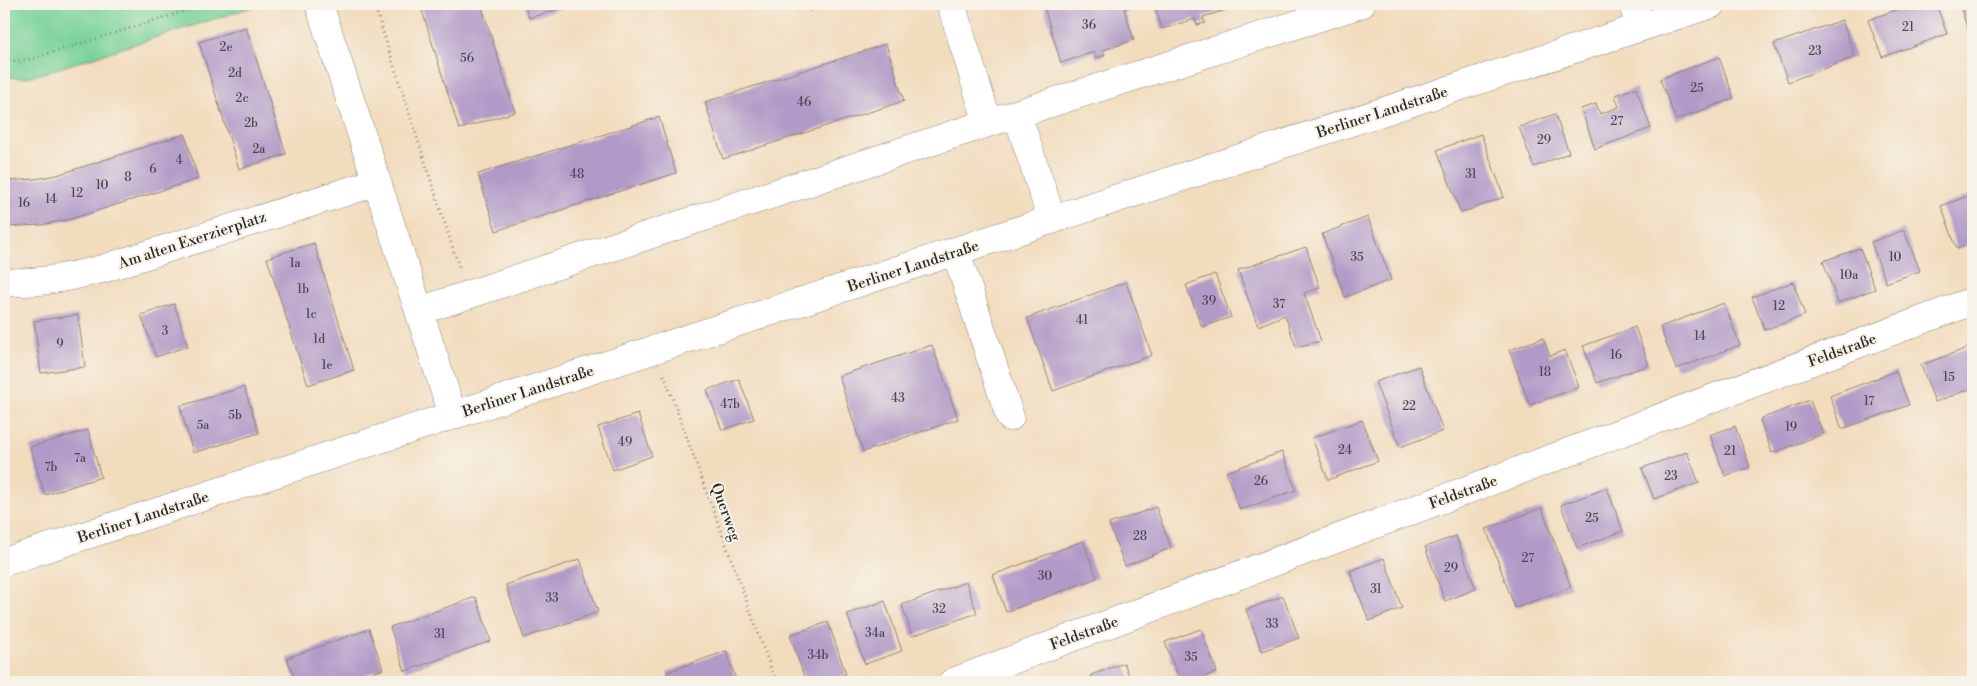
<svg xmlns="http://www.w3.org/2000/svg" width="1977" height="686" font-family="'Libre Bodoni',serif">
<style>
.green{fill:#79d399;stroke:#527f62}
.building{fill:#b19ac7}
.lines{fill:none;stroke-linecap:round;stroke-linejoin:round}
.minor-casing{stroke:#8e8474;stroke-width:29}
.path{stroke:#8e8474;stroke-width:3;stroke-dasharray:1 4;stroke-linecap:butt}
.minor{stroke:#fff;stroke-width:28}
.labels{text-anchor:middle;stroke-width:4;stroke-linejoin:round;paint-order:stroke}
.number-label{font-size:12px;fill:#4c4752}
.street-label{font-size:15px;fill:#2b2b2b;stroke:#f7f3e8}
</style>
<rect width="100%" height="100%" fill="#f7f3e8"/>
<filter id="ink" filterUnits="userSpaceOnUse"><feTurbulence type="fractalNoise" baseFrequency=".02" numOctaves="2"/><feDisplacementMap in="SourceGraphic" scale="10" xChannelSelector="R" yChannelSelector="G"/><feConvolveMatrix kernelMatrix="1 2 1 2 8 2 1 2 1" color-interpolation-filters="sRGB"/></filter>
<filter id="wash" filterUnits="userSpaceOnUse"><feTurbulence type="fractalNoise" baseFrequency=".0096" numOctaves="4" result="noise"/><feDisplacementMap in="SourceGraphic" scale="20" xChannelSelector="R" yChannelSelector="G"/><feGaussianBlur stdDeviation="1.12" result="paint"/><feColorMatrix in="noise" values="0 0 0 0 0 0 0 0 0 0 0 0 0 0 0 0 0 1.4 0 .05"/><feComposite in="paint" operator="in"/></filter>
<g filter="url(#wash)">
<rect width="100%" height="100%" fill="#f2dcbe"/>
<path class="green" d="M4,4h258l-222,70 -17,4 -19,-1z"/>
<g id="blocks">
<path class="building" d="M420,4h61l34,108 -56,17z
M524,4h51l-46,14z
M807,4h25l-23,7z
M1043,4h97l-16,5 10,31 -31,10 2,5 -9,3 -2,-6 -33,11z
M1154,4h81l1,3 -33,10 2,6 -8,2 -2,-6 -33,10z
M1912,4h24l11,30 -65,23 -14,-37z
M1959,4h14v23l-5,2z
M1842,20l13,37 -67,25 -14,-38z
M246,27l40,127 -47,15 -40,-127z
M886,44l18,57 -181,58 -18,-57z
M1719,57l15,41 -58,22 -16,-41z
M1636,88l15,40 -56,21 -14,-40 15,-5 4,10 19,-7 -4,-12z
M1555,114l14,39 -35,14 -15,-40z
M659,117l17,56 -180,58 -18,-57z
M185,134l13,45 -127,40 -30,6 -37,2v-46l31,-2 22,-4z
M1481,134l23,63 -43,16 -24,-63z
M1973,194v49l-16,6 -16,-43z
M1368,217l23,63 -46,17 -23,-63z
M1904,230l16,41 -34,12 -15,-41z
M314,243l40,127 -46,15 -41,-127z
M1306,247l14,41 -16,5 17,48 -25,6 -11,-32 -27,11 -20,-56z
M1860,248l15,41 -37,14 -15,-42z
M1215,274l16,43 -29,10 -16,-42z
M1126,282l26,73 -99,36 -26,-73z
M1793,282l12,33 -40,15 -13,-33z
M1724,303l16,42 -64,24 -16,-42z
M174,304l14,42 -32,11 -15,-42z
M78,315l7,52 -44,6 -7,-52z
M1635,327l14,38 -52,18 -14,-37z
M1543,338l7,18 15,-6 14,37 -49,18 -21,-55z
M932,345l26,74 -95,33 -24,-76z
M1973,346v42l-38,14 -14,-37z
M1419,366l24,65 -43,16 -25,-65z
M1896,371l13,34 -67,24 -12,-33z
M739,379l15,40 -32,11 -15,-40z
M244,387l15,46 -66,20 -13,-47z
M1810,400l13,34 -51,19 -12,-34z
M638,414l14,42 -39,14 -15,-43z
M1362,420l16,41 -50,19 -16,-42z
M1735,426l15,41 -25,9 -15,-41z
M88,430l13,47 -56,18 -15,-48z
M1282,452l14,38 -56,20 -14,-38z
M1687,452l12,31 -45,16 -12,-31z
M1607,488l16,43 -46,17 -16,-43z
M1156,507l15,41 -46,18 -16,-42z
M1542,508l29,79 -56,21 -29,-79z
M1456,536l20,53 -31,12 -20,-54z
M1083,541l14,37 -91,34 -13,-37z
M1384,558l18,50 -33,13 -19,-50z
M580,559l18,53 -74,26 -18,-53z
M966,582l11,31 -65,23 -10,-31z
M1283,596l16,42 -37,13 -16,-41z
M476,597l15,44 -86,30 -15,-44z
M885,601l17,50 -37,13 -18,-50z
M828,622l18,52 -23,8h-17l-16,-47z
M369,629l14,40 -38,13h-49l-9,-24z
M1201,629l16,43 -26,10h-11l-15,-40z
M726,651l11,31h-67l-3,-10z
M1124,663l8,19h-38l-3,-7z"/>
</g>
</g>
<g filter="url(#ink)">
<use href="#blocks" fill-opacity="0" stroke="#8e8474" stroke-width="1"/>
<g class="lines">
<defs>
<path id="minor" d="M319,4l58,178
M951,4l37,119
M1633,4l7,23
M1017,114l35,106
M956,252l54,165
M4,282c33,2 66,-5 98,-13l275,-87 76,234
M419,311l569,-188 373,-119
M4,562l1708,-558
M953,682l1020,-381"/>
</defs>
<use href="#minor" class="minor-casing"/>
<path class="path" d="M374,4l85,263
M4,60l15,1 16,-3 172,-54
M664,375l112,307"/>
<use href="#minor" class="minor"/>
</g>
</g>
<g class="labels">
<g class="number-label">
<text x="1089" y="29">36</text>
<text x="1908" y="31">21</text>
<text x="226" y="51">2e</text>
<text x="1815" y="55">23</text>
<text x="467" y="62">56</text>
<text x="235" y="77">2d</text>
<text x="1697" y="92">25</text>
<text x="242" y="102">2c</text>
<text x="804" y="106">46</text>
<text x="1617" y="125">27</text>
<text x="251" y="127">2b</text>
<text x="1544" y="144">29</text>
<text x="259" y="153">2a</text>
<text x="179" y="164">4</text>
<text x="153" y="173">6</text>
<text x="577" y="178">48</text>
<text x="1471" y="178">31</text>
<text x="128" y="181">8</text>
<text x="102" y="189">10</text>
<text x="77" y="197">12</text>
<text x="51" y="203">14</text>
<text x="24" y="207">16</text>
<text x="1357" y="261">35</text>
<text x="1895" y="261">10</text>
<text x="295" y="267">1a</text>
<text x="1849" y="279">10a</text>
<text x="303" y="293">1b</text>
<text x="1209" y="305">39</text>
<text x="1279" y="308">37</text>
<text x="1779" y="310">12</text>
<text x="311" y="318">1c</text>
<text x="1082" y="324">41</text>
<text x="165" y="335">3</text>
<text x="1700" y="340">14</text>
<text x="319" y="343">1d</text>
<text x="60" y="348">9</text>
<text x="1616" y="359">16</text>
<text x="327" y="369">1e</text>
<text x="1545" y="376">18</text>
<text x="1949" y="381">15</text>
<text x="898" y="402">43</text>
<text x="1869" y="405">17</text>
<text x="730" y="408">47b</text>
<text x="1409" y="410">22</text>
<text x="235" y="419">5b</text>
<text x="203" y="429">5a</text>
<text x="1791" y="431">19</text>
<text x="625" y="446">49</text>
<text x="1345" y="454">24</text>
<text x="1730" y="455">21</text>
<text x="80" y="462">7a</text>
<text x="51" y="471">7b</text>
<text x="1671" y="480">23</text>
<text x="1261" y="485">26</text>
<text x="1592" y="522">25</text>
<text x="1140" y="540">28</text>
<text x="1528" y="562">27</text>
<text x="1451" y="572">29</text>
<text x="1045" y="580">30</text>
<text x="1376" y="593">31</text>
<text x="552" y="602">33</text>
<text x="939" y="613">32</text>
<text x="1272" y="628">33</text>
<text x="875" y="637">34a</text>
<text x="440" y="638">31</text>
<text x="818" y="659">34b</text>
<text x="1191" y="661">35</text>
</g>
<g class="street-label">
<text transform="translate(1382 112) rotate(-18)" y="5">Berliner Landstraße</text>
<text transform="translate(192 240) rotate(-18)" y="5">Am alten Exerzierplatz</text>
<text transform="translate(913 266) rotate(-18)" y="5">Berliner Landstraße</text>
<text transform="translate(1842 350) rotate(-20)" y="5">Feldstraße</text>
<text transform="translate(528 391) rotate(-18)" y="5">Berliner Landstraße</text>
<text transform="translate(1463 492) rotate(-20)" y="5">Feldstraße</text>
<text transform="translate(726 512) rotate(70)" y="5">Querweg</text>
<text transform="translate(143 517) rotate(-18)" y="5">Berliner Landstraße</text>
<text transform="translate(1084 633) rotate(-20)" y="5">Feldstraße</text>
</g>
</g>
<rect width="1977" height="686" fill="none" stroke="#f7f3e8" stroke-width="20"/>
</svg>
